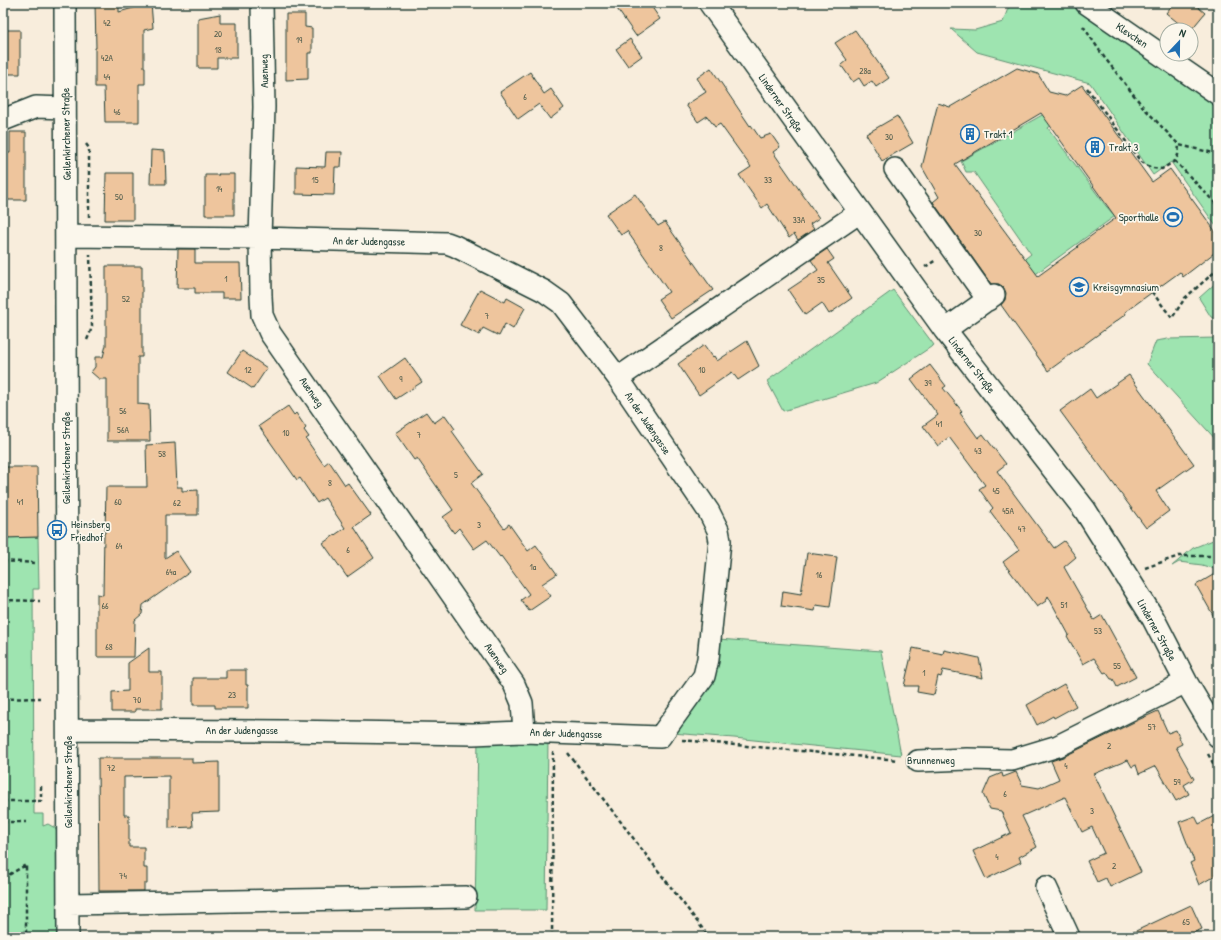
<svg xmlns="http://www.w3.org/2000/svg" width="1221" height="940" font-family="'Patrick Hand',sans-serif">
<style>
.green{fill:#9ee4b0;stroke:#5e9072}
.building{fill:#eec59d;stroke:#1f3d34;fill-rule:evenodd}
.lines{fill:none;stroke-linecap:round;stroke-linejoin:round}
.minor-casing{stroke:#1f3d34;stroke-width:24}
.major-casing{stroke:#1f3d34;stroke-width:25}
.path{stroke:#1f3d34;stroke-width:2.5;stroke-dasharray:4 3;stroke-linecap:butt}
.minor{stroke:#fbf7ec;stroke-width:21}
.major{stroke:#fbf7ec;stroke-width:22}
.labels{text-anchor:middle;stroke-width:3.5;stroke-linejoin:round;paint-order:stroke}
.number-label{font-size:9px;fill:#535f4e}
.street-label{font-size:11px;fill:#1f3d34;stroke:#fbf7ec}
.poi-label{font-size:11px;fill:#1f3d34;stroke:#fbf7ec;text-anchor:start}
</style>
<rect width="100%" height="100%" fill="#f8eddc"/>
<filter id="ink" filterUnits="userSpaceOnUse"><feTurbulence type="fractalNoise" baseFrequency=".025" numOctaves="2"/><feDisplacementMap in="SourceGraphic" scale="8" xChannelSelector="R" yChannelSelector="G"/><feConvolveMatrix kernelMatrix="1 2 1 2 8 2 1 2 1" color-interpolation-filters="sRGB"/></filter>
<g filter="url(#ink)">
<path class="green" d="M1010,3h61l147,101v125l-47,-67 -18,13 -63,-92 -113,-31 -26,-23 24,1 28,-8z
M1051,110l6,11 -9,7 58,78 9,10 -93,68 -10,-15 19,-15 -57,-82h-8l-5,-11z
M1218,281v39l-7,-3 -12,-19z
M893,290l41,55 -58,38 -93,28 -16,-30z
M1218,336v106l-71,-78 9,-23 12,-2 49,-1z
M38,537l1,52h-6l1,225h9v12l5,-2 7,4 3,6v103h-55v-399z
M1218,538v32l-16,-5 -23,-3 -7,4 21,-18z
M718,639l163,12 20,104 -167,-17 -62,-5 41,-55 6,-14z
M478,739l70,1 -2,170h-71z"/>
<path class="building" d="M95,3h24v9l32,-9 2,25 -9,2v37h1v17h-6v38h-34l-1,-35h-9v-39h1z
M613,3h36l11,16 -24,17z
M1174,3h19l12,10 -14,17h-4l-21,-17z
M220,14v9h17v35h-20v10h-19v-50z
M286,14h19v13l7,1v25h-4v26l-22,1z
M3,30h17v44h-17z
M855,30l34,48 -13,9 -4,-6 -8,5 -5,-8 -6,4 -12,-17 6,-5 -12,-17z
M630,39l12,17 -14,10 -12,-17z
M711,68l39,58 1,-1 9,13 11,-4 9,13 -7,5 46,66 -9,6 4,5 -16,11 -4,-6 -5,4 -22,-34 -5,4 -23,-33 12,-8 -31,-43 -5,3 -8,-11 -9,6 -12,-17 20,-13 -9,-14z
M1017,68l21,6 11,18 16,4 17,-11 70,97 18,-13 48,66v15l-35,27 -3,-5 -55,40 1,2 -78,57 -47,-66 4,-5 1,-7 -2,-5 -5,-4h-8l-58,-82 6,-5 -17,-30 16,-64 12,4zM1041,113l75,105 -39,28 1,1 -40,29 -83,-112z
M530,72l14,22 7,-5 13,19 -14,11 -11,-15 -21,15 -18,-27z
M897,116l16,27 -31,18 -16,-27z
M10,132h16v68h-23v-47h7z
M151,150l14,1 1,33h-16z
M326,152h16l-1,15h-6l-1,28 -38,-1v-28l29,1z
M106,173h27v47h-28z
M218,174h16v41h-29v-40h14z
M635,194l23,32 7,-4 48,68 -42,28 -13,-19 11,-7 -42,-61 -6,4 -15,-21z
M178,249h17v14h45l1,35h-19v-5h-27v-5h-18z
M827,249l7,10 -6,4 24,35 -23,16 -7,-11 -17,12 -17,-25 30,-20 -7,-10z
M106,266h36v91h-4v47l11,1 1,36h-43v-62h-8l-8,-7 4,-5v-10h8l3,-12z
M480,289l25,13 2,-4 18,10 -12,21 -8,-5 -6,12 -16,-8 -4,7 -19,-10z
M747,341l12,25 -21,14 -6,-8 -33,23 -21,-31 26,-19 9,12 1,-1 3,5z
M242,351l25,17 -14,21 -25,-17z
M405,358l17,24 -26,17 -16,-23z
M930,365l16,21 -3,2 19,23 -2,2 18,25 5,-4 23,30 -9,7 57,77 10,-7 12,16 -12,10 30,53 8,-5 34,62 -19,10 -4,-8h-2l-5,-7 -2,1 -10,-15 -11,6 -16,-28 2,-1 -21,-39 -2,5 -9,6 -34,-45 16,-12 -29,-39 3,-3 -14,-19 6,-4 -36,-48 -11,9 -15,-20 15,-11 -27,-36z
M1129,375l65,89 -38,27 13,20 -23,17 -86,-117 30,-22 6,9z
M288,406l6,9 2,-2 10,15 -2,2 5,7 -3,2 18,26 5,-4 16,24 3,-2 23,32 -17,12 20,31 -27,19 -24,-34 22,-15 -20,-30 -8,5 -17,-25 -3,2 -38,-54z
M426,412l8,11 11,-8 10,14 -3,2 31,43 -12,9 33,45 5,-4 19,27 8,-6 21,29 -15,10 9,12 -22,15 -8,-11 8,-6 -28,-38 -1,1 -13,-17 -13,9 -15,-21 -5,5 -11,-16 10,-7 -36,-52 -3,2 -19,-27z
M175,443l2,44h5v4l16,-1v25h-33v43l11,-7 14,21 -47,33 -1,9 -7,6 -1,37h-37v-63l6,1 1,-62h1l1,-46h41l-1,-42z
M3,467h34l1,70 -35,1z
M807,553l30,4 -7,50 -14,-2 -1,6 -34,-5 2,-15 18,3z
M1218,572v52l-22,-39z
M149,648v24h13v37h-27v3h-23v-20l16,-1v-28z
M913,648l30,6 1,-4 35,8 4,20 -40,-8 -2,7 -3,-1 -4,19 -17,-3 1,-6h-14z
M226,670h20v15h2v23h-33v-3h-22v-27h33z
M1064,684l12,22 -22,12 -1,-2 -16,9 -10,-20z
M1158,711l10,22 8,-3 6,14 -6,3 18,32 -10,6 5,9 -13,7 -20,-35 -17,8 -3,-9 -4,2 -4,-7 -34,14 47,98 -31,15 -4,-9 -9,4 -10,-21 17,-8 -12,-26 -10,5 -17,-35 -43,19 15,31 -18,10 2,5 -35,17 -13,-28 38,-18 -10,-22 -11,-2 -7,-15 7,-16 12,-5 1,4 13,-5 6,13 17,3 20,-9 -8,-18 12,-4 75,-37z
M98,758h94v5l27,-1v50l-27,1 1,14 -24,1v-52l-45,1v38h5v32h15v21h3v16h-3v7h-45z
M1218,814v60l-19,11 -9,-22 4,-2 -15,-39 16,-6 4,8z
M1191,905l11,24 -18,8h-61z"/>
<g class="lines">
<defs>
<path id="minor" d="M65,3l3,934
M262,3l2,104 -4,131 1,58 1,19 8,18 244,351 8,19 2,29
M1086,3l132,91
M3,120l33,-13 29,1
M895,169l93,131
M67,236l193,2 187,5 8,3 89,45 17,12 57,75 91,134 9,18 2,11 -12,118 -4,17 -44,61 -136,-5 -51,2 -189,-3 -216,-1
M945,330l49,-35
M618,378l242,-166
M918,761l49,-2 45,1 46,-14 128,-64
M1046,887l23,50
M69,904l397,-7"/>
<path id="major" d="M710,3l235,327 140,180 68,108 33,64 32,54"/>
</defs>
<use href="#minor" class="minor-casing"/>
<use href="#major" class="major-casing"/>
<path class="path" d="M1083,26l21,31 40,51 35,37
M1087,88l54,74 11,6 10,1 13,-8
M86,144l3,4v69
M1218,154l-39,-9 -1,10 -3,6 43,45
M925,267l11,-7
M1152,292l20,26 13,-20 33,-29
M87,340l3,-7 2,-7 -2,-72
M3,561l34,2
M1145,568l34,-12h39
M3,600l37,1
M3,699l37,-1
M682,740l216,20
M568,753l141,184
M1208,754l10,18
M3,801h38v-17
M3,822h24
M3,878l23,-13v72
M552,937l1,-185"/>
<use href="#minor" class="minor"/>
<use href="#major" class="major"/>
</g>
</g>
<defs>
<symbol id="building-ring" viewBox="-11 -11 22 22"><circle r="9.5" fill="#fbf7ec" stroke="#1f6fb2" stroke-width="1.5"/><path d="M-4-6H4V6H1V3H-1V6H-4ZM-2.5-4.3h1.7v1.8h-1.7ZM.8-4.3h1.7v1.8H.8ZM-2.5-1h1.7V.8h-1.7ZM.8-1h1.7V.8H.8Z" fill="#1f6fb2"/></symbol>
<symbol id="stadium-ring" viewBox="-11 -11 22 22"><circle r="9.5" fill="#fbf7ec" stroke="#1f6fb2" stroke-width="1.5"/><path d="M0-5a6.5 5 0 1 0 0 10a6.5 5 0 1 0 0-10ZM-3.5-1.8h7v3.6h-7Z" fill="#1f6fb2"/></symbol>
<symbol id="school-ring" viewBox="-11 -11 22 22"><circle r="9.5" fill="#fbf7ec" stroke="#1f6fb2" stroke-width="1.5"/><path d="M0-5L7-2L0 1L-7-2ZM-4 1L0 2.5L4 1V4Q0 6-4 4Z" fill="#1f6fb2"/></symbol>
<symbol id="bus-ring" viewBox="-11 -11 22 22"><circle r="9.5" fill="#fbf7ec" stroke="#1f6fb2" stroke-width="1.5"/><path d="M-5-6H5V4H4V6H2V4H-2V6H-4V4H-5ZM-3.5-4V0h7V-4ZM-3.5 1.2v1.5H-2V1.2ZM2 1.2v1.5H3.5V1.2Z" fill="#1f6fb2"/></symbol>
</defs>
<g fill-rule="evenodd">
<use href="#building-ring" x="959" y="123" width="22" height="22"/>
<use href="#building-ring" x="1084" y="136" width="22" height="22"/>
<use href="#stadium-ring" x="1162" y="206" width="22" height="22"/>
<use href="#school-ring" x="1068" y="276" width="22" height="22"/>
<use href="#bus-ring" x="46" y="519" width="22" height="22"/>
</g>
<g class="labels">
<g class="number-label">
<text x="107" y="26">42</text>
<text x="218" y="37">20</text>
<text x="299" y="43">19</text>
<text x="218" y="53">18</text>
<text x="107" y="61">42A</text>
<text x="865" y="74">28a</text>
<text x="107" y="80">44</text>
<text x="525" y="100">6</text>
<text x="117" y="115">46</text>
<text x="889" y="140">30</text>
<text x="315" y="183">15</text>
<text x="768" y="183">33</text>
<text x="219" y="192">14</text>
<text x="119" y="200">50</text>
<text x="799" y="223">33A</text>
<text x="978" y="236">30</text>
<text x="661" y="251">8</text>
<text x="226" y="282">1</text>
<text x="821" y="283">35</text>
<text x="126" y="302">52</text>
<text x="487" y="319">7</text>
<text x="248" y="373">12</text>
<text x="702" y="373">10</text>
<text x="401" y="382">9</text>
<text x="928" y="386">39</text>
<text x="123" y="414">56</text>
<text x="939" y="427">41</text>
<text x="123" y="433">56A</text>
<text x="286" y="436">10</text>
<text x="419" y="438">7</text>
<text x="978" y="454">43</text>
<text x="162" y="457">58</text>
<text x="456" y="478">5</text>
<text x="330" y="486">8</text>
<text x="996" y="494">45</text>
<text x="20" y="505">41</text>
<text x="118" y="505">60</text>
<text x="177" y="506">62</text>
<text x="1008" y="514">45A</text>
<text x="479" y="528">3</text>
<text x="1022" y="532">47</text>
<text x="119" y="549">64</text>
<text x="348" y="553">6</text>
<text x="533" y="570">1a</text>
<text x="171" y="575">64a</text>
<text x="819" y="578">16</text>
<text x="1064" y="608">51</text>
<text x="105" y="609">66</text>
<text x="1098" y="634">53</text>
<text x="109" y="650">68</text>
<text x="1117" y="669">55</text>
<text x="924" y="676">1</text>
<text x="232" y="698">23</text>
<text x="137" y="703">70</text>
<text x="1152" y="730">57</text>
<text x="1109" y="749">2</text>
<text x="1066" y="769">4</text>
<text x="111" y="771">72</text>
<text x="1177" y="785">59</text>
<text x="1005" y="797">6</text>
<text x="1092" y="814">3</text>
<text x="997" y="860">4</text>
<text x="1114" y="869">2</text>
<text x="123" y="879">74</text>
<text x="1186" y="925">65</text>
</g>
<g class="street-label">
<text transform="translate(1132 35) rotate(34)" y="4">Klevchen</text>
<text transform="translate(264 71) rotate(-91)" y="4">Auenweg</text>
<text transform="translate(781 103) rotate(55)" y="4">Linderner Straße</text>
<text transform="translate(66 134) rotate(-91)" y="4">Geilenkirchener Straße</text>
<text transform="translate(369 241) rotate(1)" y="4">An der Judengasse</text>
<text transform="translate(972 365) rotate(52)" y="4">Linderner Straße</text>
<text transform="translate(312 392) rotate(55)" y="4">Auenweg</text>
<text transform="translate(648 423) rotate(56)" y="4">An der Judengasse</text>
<text transform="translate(66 458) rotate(-90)" y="4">Geilenkirchener Straße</text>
<text transform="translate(1157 630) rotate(61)" y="4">Linderner Straße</text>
<text transform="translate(497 658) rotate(55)" y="4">Auenweg</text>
<text x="242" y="734">An der Judengasse</text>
<text transform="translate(566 733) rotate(2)" y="4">An der Judengasse</text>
<text x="931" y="764">Brunnenweg</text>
<text transform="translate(68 782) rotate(-90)" y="4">Geilenkirchener Straße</text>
</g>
<g class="poi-label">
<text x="984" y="138">Trakt 1</text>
<text x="1109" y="151">Trakt 3</text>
<text x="1159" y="221" text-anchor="end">Sporthalle</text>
<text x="1093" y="291">Kreisgymnasium</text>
<text x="71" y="528">Heinsberg<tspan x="71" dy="13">Friedhof</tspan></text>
</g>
</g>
<rect width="1221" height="940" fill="none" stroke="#fbf7ec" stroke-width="16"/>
<rect x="8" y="8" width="1205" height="924" fill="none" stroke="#1f3d34" stroke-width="1.5" filter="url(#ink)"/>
<g transform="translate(1179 42) rotate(22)"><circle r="19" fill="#fbf7ec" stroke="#a3ada2"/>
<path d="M0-3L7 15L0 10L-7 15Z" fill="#1f6fb2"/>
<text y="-6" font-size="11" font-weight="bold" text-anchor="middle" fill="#1f3d34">N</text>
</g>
</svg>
